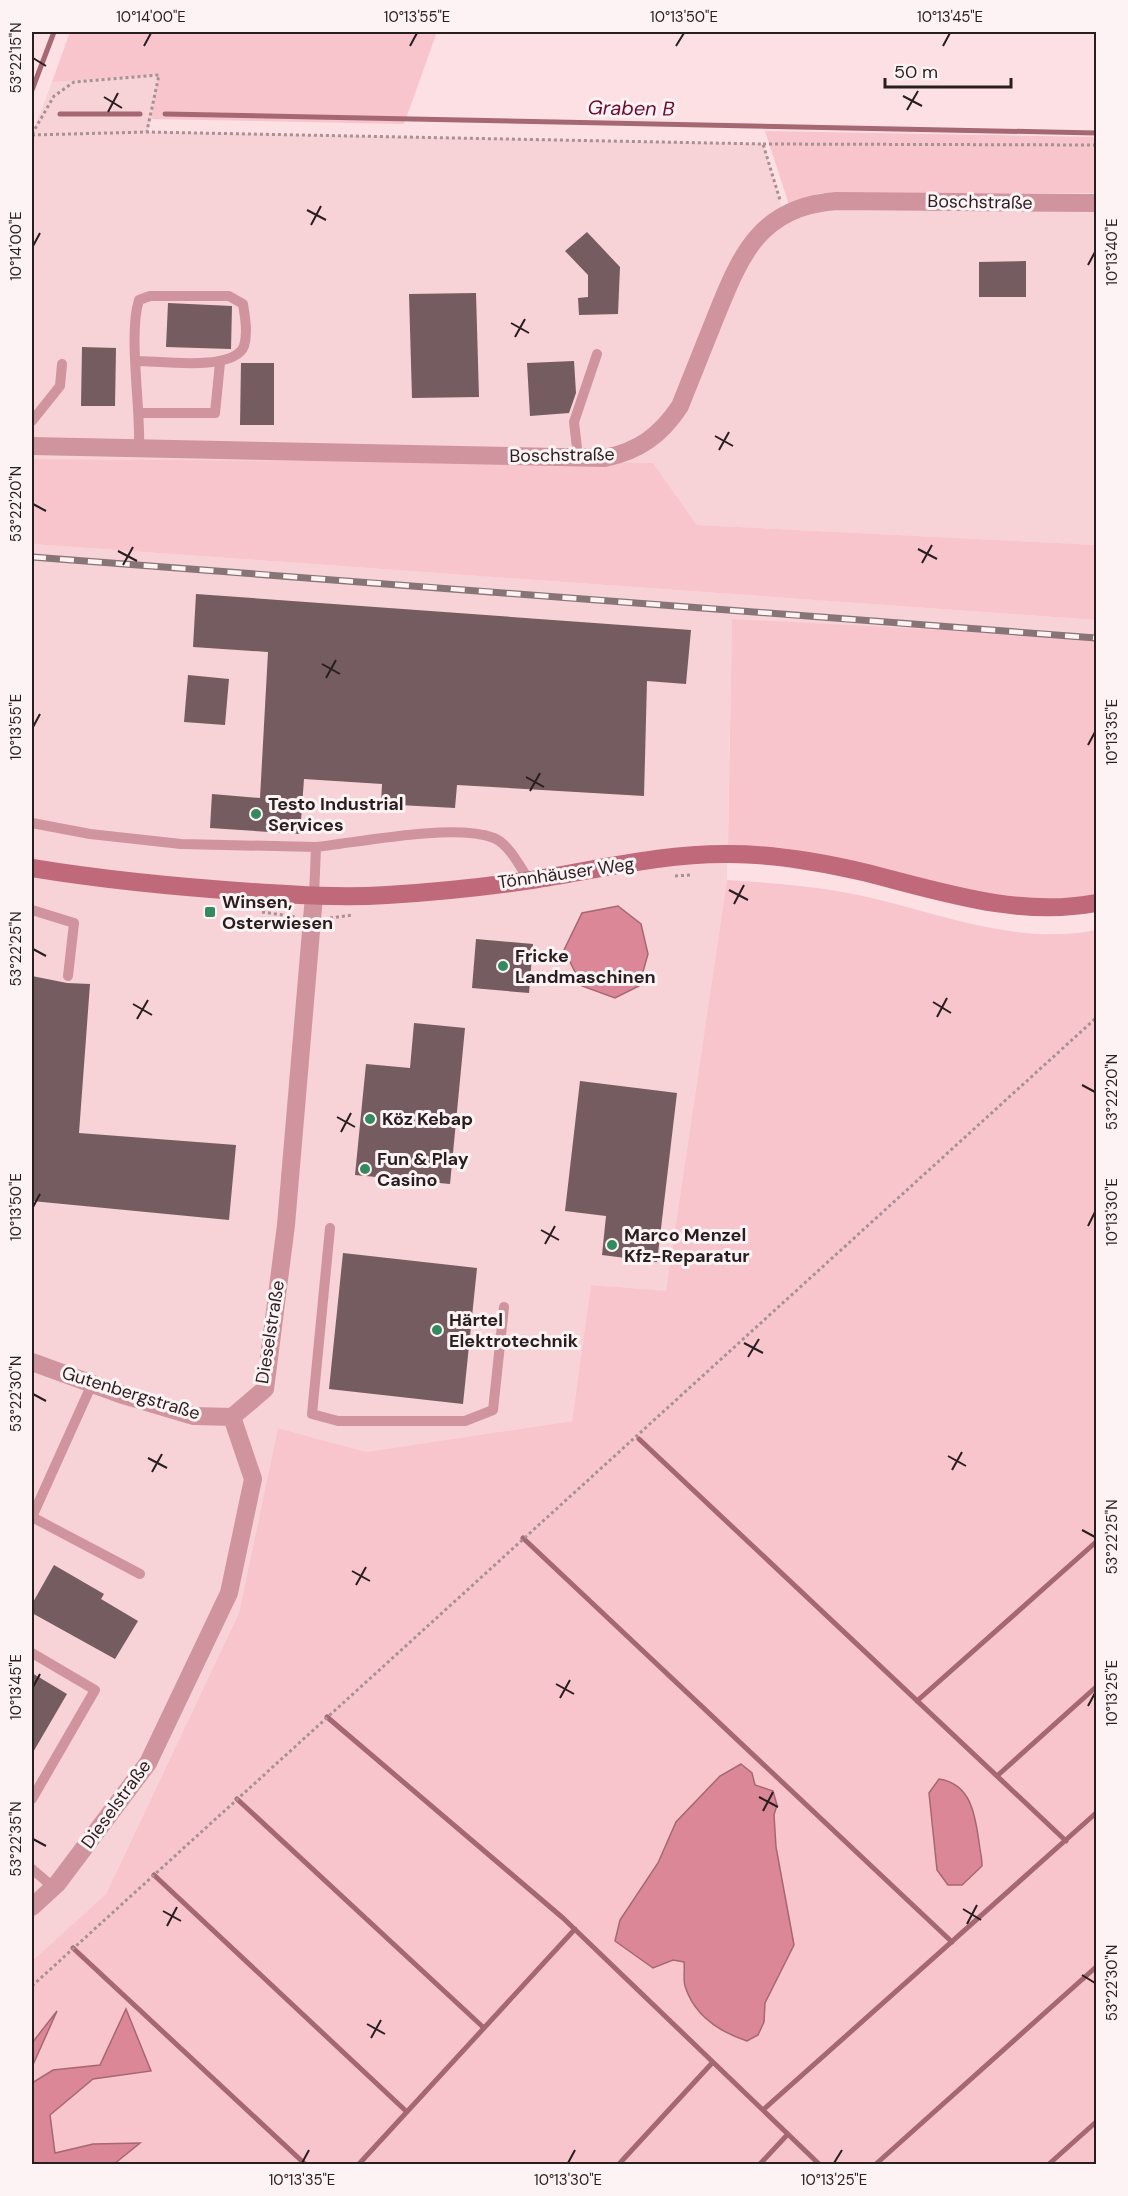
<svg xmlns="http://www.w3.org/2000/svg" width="1128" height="2196" font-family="'DM Sans',sans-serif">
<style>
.built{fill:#f7d2d7}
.green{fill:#f8c5cd;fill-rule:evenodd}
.water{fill:#db8797;stroke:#a56873;stroke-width:1.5}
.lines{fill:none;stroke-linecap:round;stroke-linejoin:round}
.stream{stroke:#a56873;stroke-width:5}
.building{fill:#745c60}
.path{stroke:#a69194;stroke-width:3;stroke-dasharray:3 3;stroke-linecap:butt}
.service{stroke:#d0949e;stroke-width:10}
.minor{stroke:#d0949e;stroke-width:18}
.secondary{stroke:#bf697a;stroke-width:18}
.rail-casing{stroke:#877477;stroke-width:7}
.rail{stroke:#fef3f4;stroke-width:4.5;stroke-dasharray:14;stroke-linecap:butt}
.ticks{fill:none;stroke:#281e20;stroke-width:2}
.poi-dot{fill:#338a5e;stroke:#fef3f4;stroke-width:2}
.labels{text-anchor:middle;stroke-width:6;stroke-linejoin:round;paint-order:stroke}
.street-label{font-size:18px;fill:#281e20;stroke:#fef3f4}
.poi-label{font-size:18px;font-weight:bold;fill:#281e20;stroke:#fef3f4;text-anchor:start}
.water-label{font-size:20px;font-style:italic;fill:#6f082e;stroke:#fef3f4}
.neatline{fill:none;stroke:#281e20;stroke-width:2}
.ticks-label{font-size:15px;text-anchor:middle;fill:#281e20}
</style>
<rect width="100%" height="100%" fill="#fde0e4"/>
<path class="built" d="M159,75l-11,57 615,12 21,71 17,-8 295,-4v342l-399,-20 -44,-62 -621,-4v-325l20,-52z
M32,544l1064,76v28l-364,-29 -5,261 -61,412 -75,-7 -19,136 -206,31 -88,-24 -39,185 -133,281 -74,67z"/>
<path class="green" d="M70,32h367l-33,92 -253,-5 7,-44 -106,7z
M765,131l331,6v56h-276l-31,12z
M32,459l621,4 44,62 399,20v75l-1064,-76z
M732,619l364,19v257c-98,18 -204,-27 -300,-45 -22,-4 -46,-3 -68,-5z
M727,880c45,3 92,6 136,16 76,17 154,50 233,34v1234h-982l25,-20h-46l-38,9 -5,-38 43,-36 57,-8 -25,-61 -25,55 -47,5 -21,13v-16l24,-53 -24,29v-82l74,-67 133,-281 39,-185 88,24 206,-31 19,-136 75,6zM755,1785l18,6 4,14 -3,9 2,33 18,98 -29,58 -1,19 -17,19c-27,-9 -53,-27 -62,-55 -2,-7 -1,-17 -1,-24l-11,-2 -53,-40 38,-57 19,-41zM929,1793l42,10 11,52 -45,15z"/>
<path class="water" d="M618,906l23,18 7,30 -9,32 -24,12 -33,-12 -18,-36 18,-37z
M741,1764l11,9 3,12 18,6 4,14 -3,10 2,32 18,98 -29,58 -1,19 -6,13 -11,6c-27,-9 -53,-26 -62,-55 -2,-7 0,-17 -1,-24l-11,-2 -20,8 -38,-27 5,-21 38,-57 18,-41 44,-46z
M939,1779c32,5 36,35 40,63 1,9 3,15 3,24l-20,19h-14l-11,-15 -8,-77z
M126,2009l25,62 -58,8 -43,36 5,38 38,-9 47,-1 -26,21h-82v-81l21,-13 47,-5z
M57,2011l-25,56v-24z"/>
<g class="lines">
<path class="stream" d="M32,90l22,-58
M60,114h80
M165,114l931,19
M639,1439l427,402
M523,1538l429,404
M917,1701l179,-159
M327,1717l236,201 256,246
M997,1776l99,-89
M237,1799l247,229
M154,1875l253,237
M73,1948l232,216
M763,2110l333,-297
M359,2164l216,-235
M619,2164l94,-102
M760,2164l28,-30
M876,2164l220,-197
M1049,2164l47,-42"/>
</g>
<path class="building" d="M587,232l33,35 -2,47 -39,1 -1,-17 10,-1v-22l-23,-24z
M1026,261v36h-47v-35z
M476,293l3,104 -67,1 -3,-104z
M168,303l64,3 -1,43 -65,-2z
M82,347l34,1 -1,58h-34z
M574,361l2,32 -7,20 -39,3 -3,-53z
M241,363h33v62h-34z
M196,594l495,36 -5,54 -39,-3 -3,115 -187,-11 -2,23 -74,-4 1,-20 -78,-5 -4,55 -90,-6 2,-34 48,4 8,-146 -75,-5z
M188,675l41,4 -4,46 -41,-3z
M476,939l57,5 -4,49 -57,-5z
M32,976l35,7 23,1 -11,149 157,12 -7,75 -197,-19z
M414,1023l51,5 -15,156 -95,-9 11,-111 44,4z
M580,1081l97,12 -20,169 -55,-7 4,-39 -41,-5z
M343,1253l134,15 -14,136 -134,-15z
M54,1565l50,29 -3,5 37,22 -23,38 -83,-46v-9z
M32,1673l35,21 -35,60z"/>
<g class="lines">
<path class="path" d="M32,134l22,-38 20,-14 85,-7 -12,56
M32,135l115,-3 616,12 17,56
M763,144l333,1
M675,876l15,-1
M262,912l35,5
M330,918l23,-3
M32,1986l1064,-968"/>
<path class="service" d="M137,361c23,0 97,11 107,-15 4,-13 1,-29 -1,-42l-14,-8h-79l-11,4c-11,34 2,108 0,149
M140,413h75l5,-50
M32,421l28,-35 2,-22
M578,457l-4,-35 23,-68
M32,823l58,11 91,10 135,3 -2,49
M316,847c45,-5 137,-24 178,-9 15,6 26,29 35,42
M32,910l42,13 -6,53
M330,1228l-18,186 26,7h127l28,-11 11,-103
M92,1384l-60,133 108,57
M32,1653l63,37 -63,109
M32,1869l21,18"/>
<path class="minor" d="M32,446l573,12c34,-7 56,-23 75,-52 12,-30 24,-60 36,-90 25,-62 44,-109 120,-115l260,2
M32,1362l88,32 74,22 38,1
M32,1907l25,-23 91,-121 81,-170 24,-114 -21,-62 33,-28 21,-164 28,-329"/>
<path class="secondary" d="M32,868c73,12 146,19 220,24 44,3 90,6 135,3 48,-3 97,-8 145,-15 64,-10 132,-27 198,-26 44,0 90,8 133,18 76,19 155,46 233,31"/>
<defs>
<path id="rail" d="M32,557l1064,81"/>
</defs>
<use href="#rail" class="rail-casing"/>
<use href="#rail" class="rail"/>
</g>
<path class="ticks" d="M144,46l7,-13M410,46l7,-13M676,46l8,-13M943,46l7,-13M33,58l13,8M903,96l19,10M104,97l18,11M907,110l11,-19M108,112l10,-19M307,210l19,10M311,225l10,-19M33,246l7,-13M1088,265l7,-13M511,323l18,10M515,337l10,-18M715,436l18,10M719,450l10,-18M33,504l13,7M918,549l19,10M118,551l19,10M922,563l10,-18M123,565l10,-18M322,664l18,10M326,678l10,-18M33,727l7,-13M1088,745l7,-13M526,777l18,10M530,791l10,-18M729,890l19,10M734,904l10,-19M33,949l13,7M933,1002l18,11M133,1004l19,11M937,1017l10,-19M137,1019l11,-19M1082,1085l13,7M337,1117l18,10M341,1132l10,-19M33,1207l7,-13M1088,1226l7,-14M541,1230l18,10M545,1244l10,-18M744,1343l19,10M748,1357l11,-18M33,1394l13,7M948,1456l18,10M148,1458l19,10M952,1470l10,-18M152,1472l10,-18M1082,1530l13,7M352,1571l18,10M356,1585l10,-18M556,1684l18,10M33,1687l7,-13M560,1698l10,-18M1088,1706l7,-13M759,1797l19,10M763,1811l10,-19M33,1839l13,7M963,1909l18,11M163,1911l18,10M967,1924l10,-19M167,1926l10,-19M1082,1975l13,8M367,2024l18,10M371,2038l10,-18M302,2163l7,-13M568,2163l7,-13M834,2163l8,-13"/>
<g class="poi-dot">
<circle cx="256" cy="814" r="6"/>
<rect x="204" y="906" width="12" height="12" rx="3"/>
<circle cx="503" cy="966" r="6"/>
<circle cx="370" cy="1119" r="6"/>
<circle cx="365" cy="1169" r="6"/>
<circle cx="612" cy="1245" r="6"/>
<circle cx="437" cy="1330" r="6"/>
</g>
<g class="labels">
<g class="street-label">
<text transform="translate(980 202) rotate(1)" y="6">Boschstraße</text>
<text transform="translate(562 455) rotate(-1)" y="6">Boschstraße</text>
<text transform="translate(566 873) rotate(-8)" y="6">Tönnhäuser Weg</text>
<text transform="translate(270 1332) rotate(-81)" y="6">Dieselstraße</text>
<text transform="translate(131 1393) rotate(17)" y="6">Gutenbergstraße</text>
<text transform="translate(116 1804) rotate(-54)" y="6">Dieselstraße</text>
</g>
<g class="poi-label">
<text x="268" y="810">Testo Industrial<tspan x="268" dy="21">Services</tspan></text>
<text x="222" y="908">Winsen,<tspan x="222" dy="21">Osterwiesen</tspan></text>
<text x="515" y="962">Fricke<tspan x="515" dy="21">Landmaschinen</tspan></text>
<text x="382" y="1125">Köz Kebap</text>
<text x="377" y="1165">Fun &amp; Play<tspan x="377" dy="21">Casino</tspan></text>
<text x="624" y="1241">Marco Menzel<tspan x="624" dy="21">Kfz-Reparatur</tspan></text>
<text x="449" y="1326">Härtel<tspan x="449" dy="21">Elektrotechnik</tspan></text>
</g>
<g class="water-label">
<text transform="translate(631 108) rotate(1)" y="7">Graben B</text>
</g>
</g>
<rect width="1128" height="2196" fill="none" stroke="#fef3f4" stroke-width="66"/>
<path d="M885 78v9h126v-9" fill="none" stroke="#281e20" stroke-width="3"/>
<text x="894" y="78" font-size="18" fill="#281e20" stroke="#fef3f4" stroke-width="4.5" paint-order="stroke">50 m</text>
<rect x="33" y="33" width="1062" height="2130" class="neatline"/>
<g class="ticks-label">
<text x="151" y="22">10°14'00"E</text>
<text x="417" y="22">10°13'55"E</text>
<text x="684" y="22">10°13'50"E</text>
<text x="950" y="22">10°13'45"E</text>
<text transform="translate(16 58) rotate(-90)" y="5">53°22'15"N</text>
<text transform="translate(16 246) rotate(-90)" y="5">10°14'00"E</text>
<text transform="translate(1112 252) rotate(-90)" y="5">10°13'40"E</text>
<text transform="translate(16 504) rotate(-90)" y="5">53°22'20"N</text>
<text transform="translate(16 727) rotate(-90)" y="5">10°13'55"E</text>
<text transform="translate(1112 732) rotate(-90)" y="5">10°13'35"E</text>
<text transform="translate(16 949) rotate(-90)" y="5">53°22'25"N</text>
<text transform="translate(1112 1092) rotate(-90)" y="5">53°22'20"N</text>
<text transform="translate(16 1207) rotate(-90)" y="5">10°13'50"E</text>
<text transform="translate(1112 1212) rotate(-90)" y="5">10°13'30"E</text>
<text transform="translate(16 1394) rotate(-90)" y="5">53°22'30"N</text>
<text transform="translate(1112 1537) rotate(-90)" y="5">53°22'25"N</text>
<text transform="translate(16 1687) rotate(-90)" y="5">10°13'45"E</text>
<text transform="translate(1112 1693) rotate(-90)" y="5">10°13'25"E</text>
<text transform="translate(16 1839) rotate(-90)" y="5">53°22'35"N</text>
<text transform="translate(1112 1983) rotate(-90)" y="5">53°22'30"N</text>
<text x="302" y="2185">10°13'35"E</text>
<text x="568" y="2185">10°13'30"E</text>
<text x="834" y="2185">10°13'25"E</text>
</g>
</svg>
